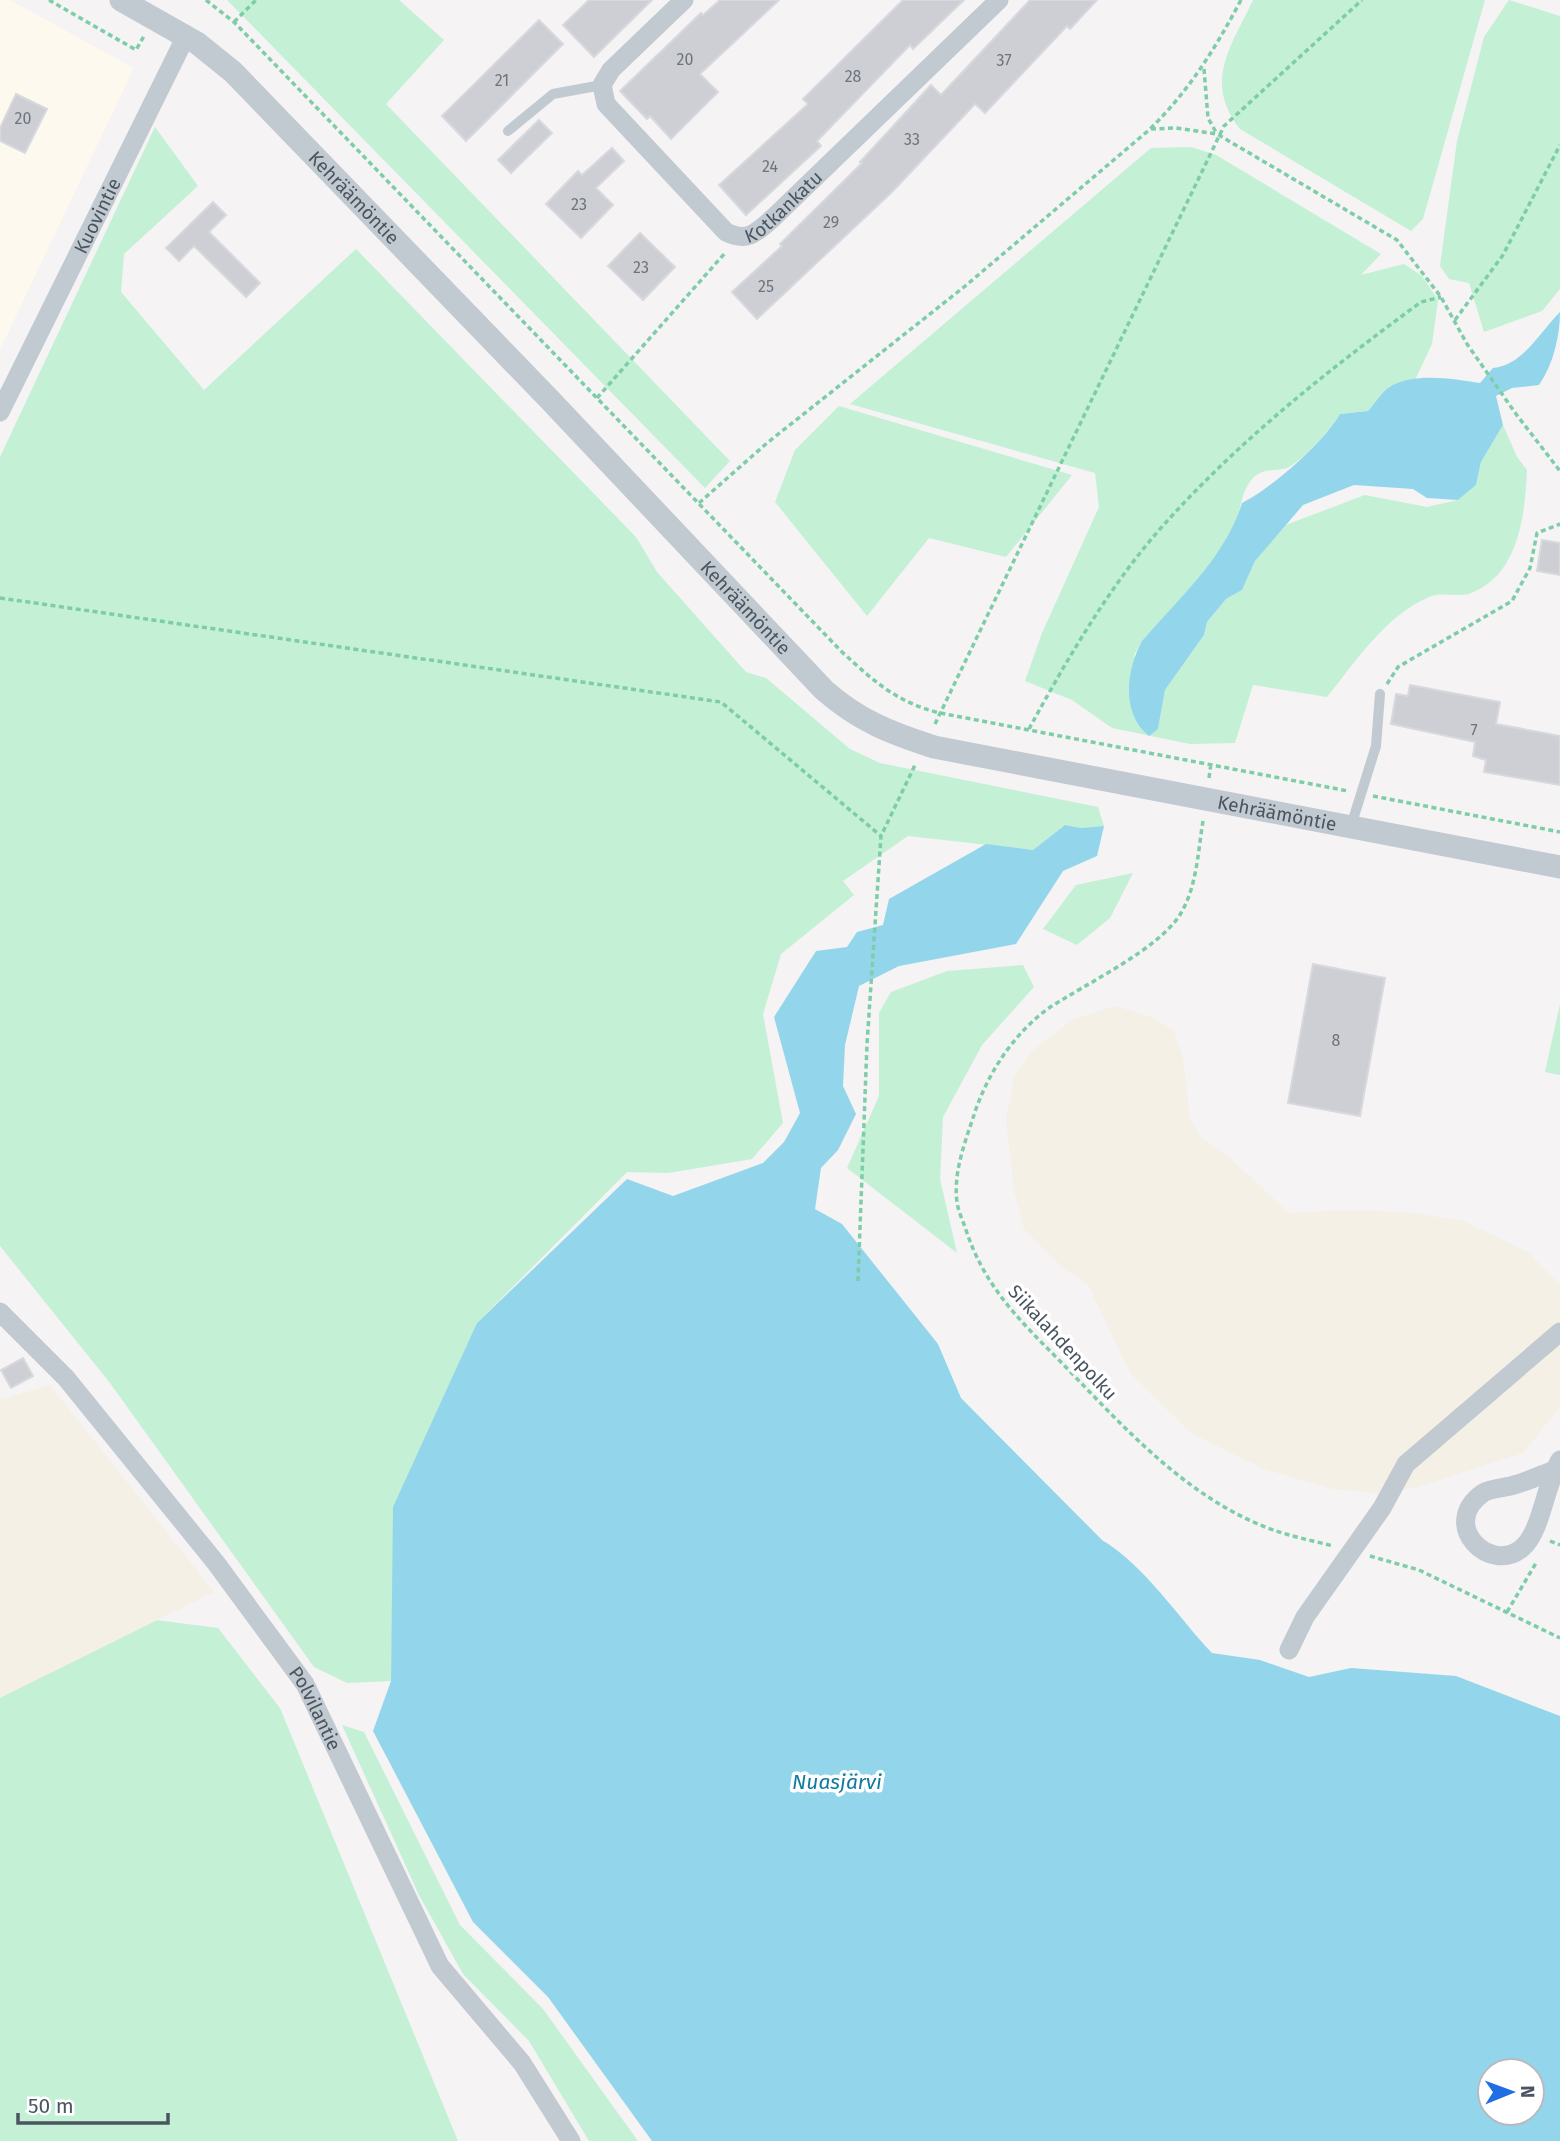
<svg xmlns="http://www.w3.org/2000/svg" width="1560" height="2141" font-family="'Fira Sans',sans-serif">
<style>
.commercial{fill:#fdf9ef}
.green{fill:#c4f0d6}
.sand{fill:#f4f0e5}
.water{fill:#93d6eb;fill-rule:evenodd}
.building{fill:#cdcfd5;stroke:#d7d9de;stroke-width:2}
.lines{fill:none;stroke-linecap:round;stroke-linejoin:round}
.path{stroke:#7dcda8;stroke-width:3.5;stroke-dasharray:5 3.5;stroke-linecap:butt}
.service{stroke:#c1c9d1;stroke-width:10}
.minor{stroke:#c1c9d1;stroke-width:19}
.tertiary{stroke:#c1c9d1;stroke-width:23}
.labels{text-anchor:middle;stroke-width:7;stroke-linejoin:round;paint-order:stroke}
.number-label{font-size:16px;fill:#6c747d}
.street-label{font-size:19px;fill:#4b5560;stroke:#fff}
.water-label{font-size:21px;font-style:italic;fill:#107b9e;stroke:#fff}
</style>
<rect width="100%" height="100%" fill="#f5f3f3"/>
<path class="commercial" d="M0,0h10l124,68 -134,282z"/>
<path class="green" d="M227,0h172l45,40 -58,64 344,357 -25,27z
M1253,0h232l-62,219 -12,12 -171,-102c-37,-47 -9,-82 13,-129z
M1509,0l51,16v273l-18,22 -58,21 -15,-49 -20,-4 -9,-13 17,-125 27,-104z
M155,127l43,59 -74,68 -3,38 83,98 152,-141 280,288 21,35 89,100 20,6 84,71 30,14 218,44 6,19 -23,2 -16,-3 -32,25 -125,-14 -65,45 11,14 -73,59 -18,60 20,109 -31,36 -84,14 -41,-1 -150,151 -84,279 -2,79 -44,2 -33,-16 -204,-284 -110,-137v-789z
M1191,147l25,8 165,99 -20,21 43,-11 18,12 16,24 -6,44 -17,36 -25,6 -22,25 -28,3c-7,13 -40,49 -53,54 -12,4 -24,-1 -34,10 -14,15 -12,38 -21,55 -22,40 -61,74 -90,108l-8,14 24,74 7,-39 39,-55 3,-13 19,-23 16,-9 13,-29 28,-35 82,-31 62,12 31,-7 18,-15 5,-23 22,-37 14,32 10,13c-2,44 -8,105 -56,123 -12,5 -29,-2 -42,4 -44,19 -73,64 -102,100l-74,-12 -18,58 -45,1 -78,-16 -40,-28 -47,-19 17,-48 57,-126 -4,-34 -245,-69 301,-256z
M839,406l233,69 -66,82 -77,-19 -62,78 -92,-114 20,-52z
M1133,873l-23,45 -33,27 -34,-16 33,-44z
M1023,965l11,22 -52,58 -39,72 -3,62 17,74 -110,-85 32,-72v-83l12,-21 56,-21z
M1560,1004v71l-15,-3z
M140,1618l78,10 62,80 178,433h-458v-469z
M342,1725l22,7 96,193 83,84 95,132h-49l-60,-100 -66,-67 -44,-79z"/>
<path class="sand" d="M1115,1006l37,11 22,14 9,27 7,62 12,18 29,21 58,54 67,-3 58,3 49,8 65,31 32,33v122l-37,46 -108,35 -40,5 -43,-4 -68,-20 -73,-36 -60,-59 -43,-89 -25,-17 -39,-39 -10,-38 -8,-72 8,-42 18,-26 40,-31z
M50,1385l164,207 -214,106v-298z"/>
<path class="water" d="M1560,312c0,24 -7,53 -21,73l-27,3 -16,8 7,29 -22,37 -5,23 -18,15 -31,-2 -14,-9 -59,-4 -51,20 -48,56 -13,29 -16,9 -19,23 -3,13 -39,55 -7,39 -9,7c-28,-22 -23,-66 -7,-95 37,-43 83,-83 100,-138 29,-14 82,-61 98,-89l28,-3c7,-7 14,-20 23,-25 24,-14 64,-7 89,-3l13,-15c30,-3 46,-35 67,-56z
M1065,825l16,3 23,-2 -7,30 -34,15 -47,73 -117,22 -40,20 -14,59 -2,41 13,28 -18,36 -17,18 -6,41 27,15 96,120 23,54 141,142c44,27 75,76 110,113l48,7 49,17 42,-9 105,8 104,40v425h-908l-104,-144 -75,-75 -100,-191 18,-50 2,-174 84,-184 150,-144 46,17 90,-33 21,-21 16,-29 -26,-96 42,-66 31,-4 10,-15 26,-7 6,-26 97,-55 47,6zM1532,2071v42h-42v-42z"/>
<path class="building" d="M589,0h63l-58,57 -31,-32z
M720,0h59l-79,74 18,18 -47,47 -21,-23 -3,3 -27,-28 81,-78 2,2z
M903,0h61l-51,49 -3,-4 -93,96 4,5 -75,69 -27,-30 89,-81 -5,-5z
M1030,0h67l-27,29 -3,-3 -82,87 -10,-9 -83,88 -135,127 -25,-27 50,-46 -2,-2 82,-81 -2,-1 71,-77 10,10z
M539,20l24,24 -97,97 -24,-25z
M16,94l31,15 -22,44 -25,-12v-13z
M539,120l13,13 -41,40 -13,-13z
M612,148l12,13 -28,27 17,17 -32,33 -35,-34 32,-33 4,4z
M213,202l13,13 -17,17 51,51 -14,14 -52,-51 -15,15 -13,-13z
M640,233l35,34 -32,33 -35,-34z
M1542,540l18,3v32l-23,-4z
M1410,685l90,17 -4,22 64,12v49l-76,-13 2,-12 -13,-4 2,-14 -84,-18 5,-30 12,2z
M1313,964l72,14 -25,138 -72,-13z
M23,1358l10,18 -22,12 -10,-18z"/>
<g class="lines">
<path class="path" d="M49,0l87,50 8,-14
M206,0l28,22 608,630c33,30 54,50 98,61l408,78
M234,22l22,-22
M1204,69l4,49 9,16
M1151,129l25,-1 41,6 180,106 44,57 26,47 49,70 44,57
M1455,320l48,-65 57,-110
M597,398l128,-145
M699,503l68,-60 197,-156 185,-157c40,-39 66,-81 92,-130
M0,598l721,104 160,134
M1387,684l11,-17 114,-66 18,-33 7,-35 23,-9
M935,724l289,-598 138,-126
M1029,729c37,-68 80,-142 131,-200 78,-88 167,-158 261,-227l20,-5
M1209,778l2,-15
M1373,796l187,36
M1203,821c-5,30 -6,65 -22,92 -21,36 -96,71 -132,95 -35,25 -62,66 -75,107 -9,27 -21,58 -17,87 1,8 5,17 8,25 18,57 52,91 93,132 64,66 129,141 218,172 18,6 38,10 57,15
M858,1281l9,-237 14,-208 35,-73
M1550,1541l10,4
M1370,1556l49,14 141,68
M1507,1612l29,-49"/>
<path class="service" d="M508,131l45,-37 49,-9
M1351,826l25,-80 4,-52"/>
<g class="minor">
<path id="s1" d="M684,0l-73,70 -9,15 4,19 120,128c22,11 31,0 47,-14l226,-218"/>
<path id="s2" d="M0,412l186,-376"/>
<path id="s3" d="M0,1312l66,66 150,185 89,121 135,282 82,97 49,78"/>
<path d="M1554,1470c-13,5 -26,11 -40,15 -9,3 -23,3 -31,8 -45,32 8,82 39,55 20,-17 23,-64 38,-88"/>
<path d="M1289,1650l16,-33 77,-109 24,-44 154,-132"/>
</g>
<path class="tertiary" id="s4" d="M121,0l76,43 36,29 317,328 274,290c35,31 67,43 110,57l626,120"/>
</g>
<g class="labels">
<g class="number-label">
<text x="685" y="65">20</text>
<text x="1004" y="66">37</text>
<text x="853" y="82">28</text>
<text x="502" y="86">21</text>
<text x="23" y="124">20</text>
<text x="912" y="145">33</text>
<text x="770" y="172">24</text>
<text x="579" y="210">23</text>
<text x="831" y="228">29</text>
<text x="641" y="273">23</text>
<text x="766" y="292">25</text>
<text x="1474" y="736">7</text>
<text x="1336" y="1046">8</text>
</g>
<g class="street-label">
<text dy="7" stroke="none"><textPath href="#s4" startOffset="308">Kehräämöntie</textPath></text>
<text dy="7" stroke="none"><textPath href="#s1" startOffset="382">Kotkankatu</textPath></text>
<text dy="7" stroke="none"><textPath href="#s2" startOffset="219">Kuovintie</textPath></text>
<text dy="7" stroke="none"><textPath href="#s4" startOffset="875">Kehräämöntie</textPath></text>
<text dy="7" stroke="none"><textPath href="#s4" startOffset="1463">Kehräämöntie</textPath></text>
<text transform="translate(1063 1342) rotate(47)" y="7">Siikalahdenpolku</text>
<text dy="7" stroke="none"><textPath href="#s3" startOffset="508">Polvilantie</textPath></text>
</g>
<g class="water-label">
<text x="837" y="1789">Nuasjärvi</text>
</g>
</g>
<g transform="translate(1511 2092) rotate(89)"><circle r="33" fill="#ffffff" stroke="#b7bbbf" stroke-width="2"/>
<path d="M0-5L12 26L0 18L-12 26Z" fill="#206ee2"/>
<text y="-10" font-size="19" font-weight="bold" text-anchor="middle" fill="#4b5560">N</text>
</g>
<path d="M18 2113v10h150v-10" fill="none" stroke="#4b5560" stroke-width="3.5"/>
<text x="28" y="2113" font-size="21" fill="#4b5560" stroke="#ffffff" stroke-width="5" paint-order="stroke">50 m</text>
</svg>
